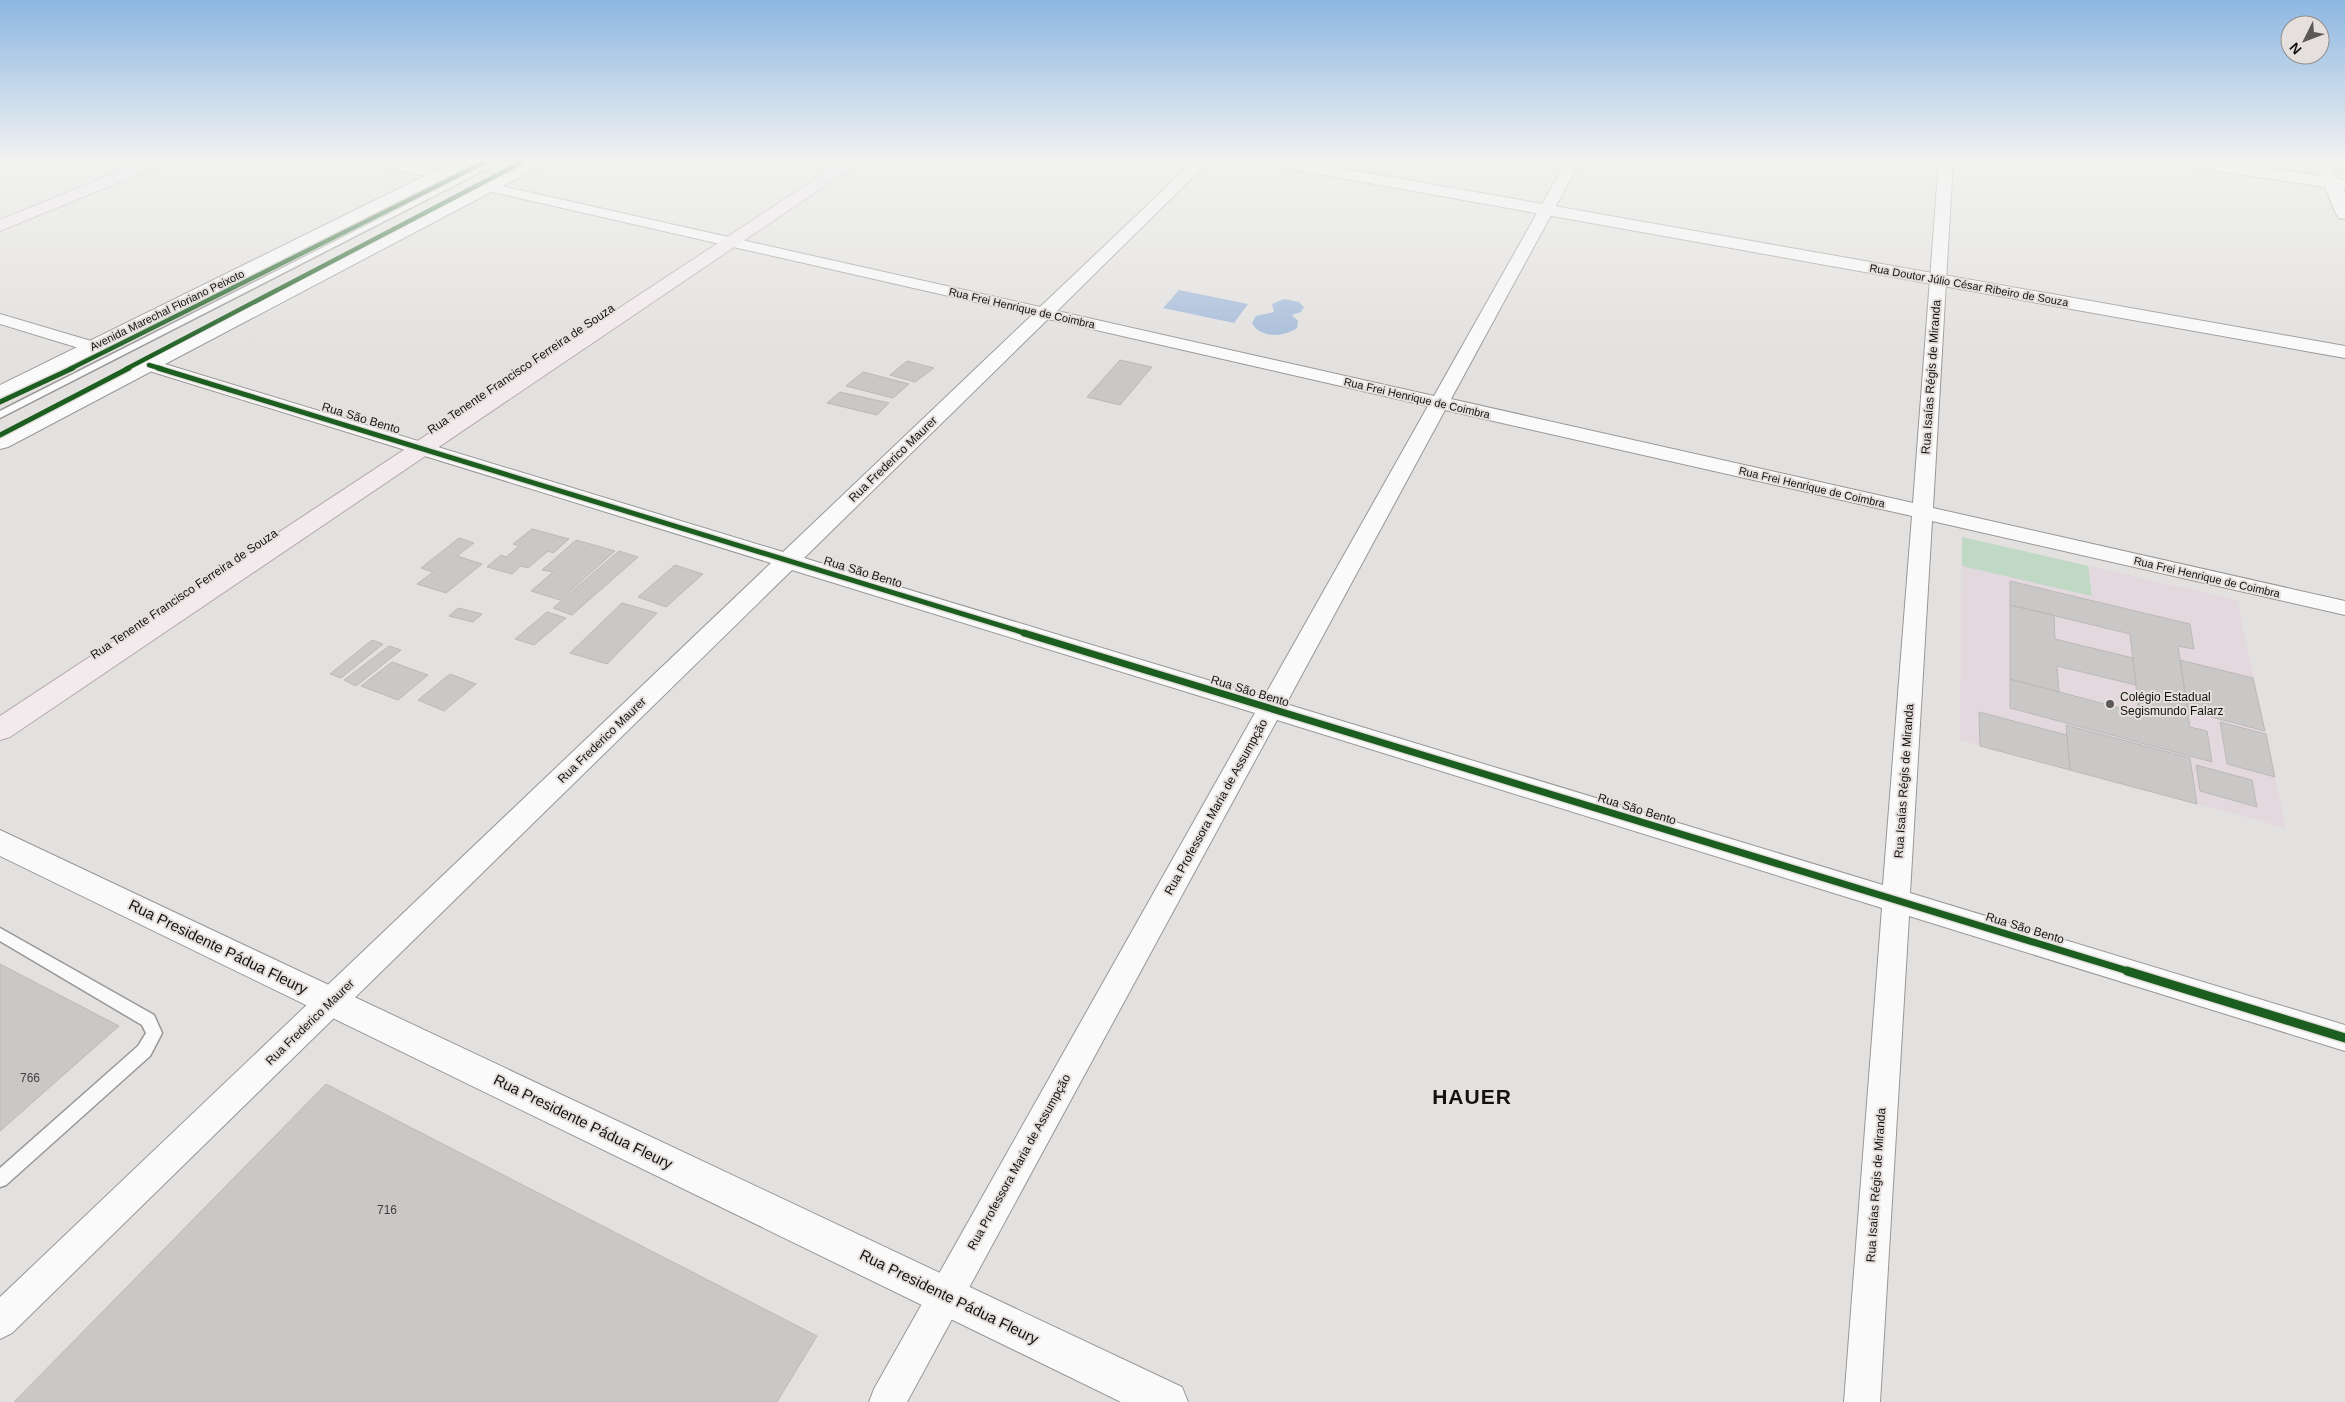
<svg xmlns="http://www.w3.org/2000/svg" width="2345" height="1402" font-family="Helvetica,sans-serif">
<style>
.education{fill:#e4d8df}
.green{fill:#bfd9c5}
.water{fill:#a5bbd9}
.building{fill:#cac8c7;stroke:#bbb9b8}
.lines{fill:none;stroke-linecap:round;stroke-linejoin:round}
.lane-casing{stroke:#999796;stroke-width:3}
.street-casing{stroke:#999796;stroke-width:2}
.secondary-casing{stroke:#999796;stroke-width:2}
.primary-casing{stroke:#b5a8aa;stroke-width:2}
.lane{fill:#fbfafa;fill-rule:evenodd}
.street{fill:#fbfafa;fill-rule:evenodd}
.secondary{fill:#fbfafa;fill-rule:evenodd}
.primary{fill:#f2eaec;fill-rule:evenodd}
.cycleway-far3-casing{stroke:#e5e0dd;stroke-width:6}
.cycleway-far2-casing{stroke:#e5e0dd;stroke-width:8}
.cycleway-far1-casing{stroke:#e5e0dd;stroke-width:10}
.cycleway-casing{stroke:#e5e0dd;stroke-width:12}
.cycleway-far3{stroke:#1b5e20;stroke-width:4.5}
.cycleway-far2{stroke:#1b5e20;stroke-width:5}
.cycleway-far1{stroke:#1b5e20;stroke-width:7}
.cycleway{stroke:#1b5e20;stroke-width:9}
.poi-dot{fill:#5c5a59;stroke:#e5e0dd;stroke-width:2}
.labels{text-anchor:middle;stroke-width:4;stroke-linejoin:round;paint-order:stroke}
.far-street-label{font-size:11px;fill:#141211;stroke:#e5e0dd}
.street-label{font-size:12px;fill:#141211;stroke:#e5e0dd}
.poi-label{font-size:12px;fill:#141211;stroke:#e5e0dd;text-anchor:start}
.near-number-label{font-size:12px;fill:#424040}
.near-street-label{font-size:15px;fill:#141211;stroke:#e5e0dd}
.near-district-label{font-size:21px;font-weight:bold;letter-spacing:1px;fill:#141211;stroke:#e5e0dd}
</style>
<rect width="100%" height="100%" fill="#e3e1df"/>
<path class="education" d="M1962,537l275,63 49,228 -326,-88z"/>
<path class="green" d="M1962,537l126,29 4,30 -130,-30z"/>
<path class="water" d="M1179,290l69,14 -14,19 -71,-15z
M1284,299l15,3 5,5 -3,5 -9,3 6,6 -1,7c-12,9 -37,11 -45,-5l4,-7 18,-4 -2,-8z"/>
<path class="building" d="M1120,360l32,7 -32,38 -33,-8z
M907,361l27,7 -19,14 -25,-7z
M863,372l46,12 -16,14 -47,-12z
M840,392l49,11 -12,12 -50,-12z
M532,529l37,10 -16,14 -5,-2 -20,17 -7,-2 -9,8 -25,-7 14,-12 5,2 13,-11 -6,-2z
M459,538l15,5 -17,13 25,8 -36,29 -29,-9 16,-12 -12,-4z
M576,540l39,11 -55,49 -29,-9 22,-19 -11,-2z
M619,551l19,6 -66,58 -19,-7z
M675,565l28,9 -37,33 -28,-10z
M2010,581l180,43 4,25 -16,-3 12,81 17,4 5,31 -202,-54v-29l129,34 -9,-79 -120,-29z
M622,603l35,10 -50,51 -37,-11z
M2010,605l44,10 1,24 78,19 3,27 -79,-19 2,26 -49,-13z
M458,608l24,6 -9,8 -24,-6z
M547,612l19,6 -32,27 -19,-6z
M372,640l11,4 -42,34 -11,-4z
M389,646l12,4 -45,36 -12,-6z
M2180,660l73,18 12,53 -77,-20z
M392,662l36,13 -30,25 -37,-14z
M450,674l26,10 -32,27 -26,-11z
M1979,712l88,23 3,35 -90,-24z
M2220,722l46,12 9,43 -48,-13z
M2066,725l124,33 7,46 -127,-34z
M2196,765l56,15 5,27 -57,-16z
M0,964l119,62 -119,105z
M326,1084l491,252 -40,66h-763z"/>
<g class="lines">
<defs>
<path id="lane" d="M495,160h9l-504,258v-7z
M0,928l154,87 8,18 -12,23 -144,129 -6,2v-19l138,-122 8,-13 -4,-8 -142,-84z"/>
<path id="street" d="M362,160h25l56,12 2,3 -7,4 -74,-16z
M1195,160h15l-153,151 377,85 133,-236h14l-130,239 462,104 26,-343h14l-20,348 412,93v14l-413,-94 -22,372 435,132v26l-436,-135 -29,486h-36l38,-494 -605,-188 -370,682h-38l5,-13 381,-676 -463,-143 -780,763 -12,6v-42l771,-734 -628,-194 -3,-4 3,-4h12l628,191 249,-237 -544,-124 -7,-4 2,-3 5,-1 552,124zM1048,319l380,87 -164,291 -460,-139zM1445,410l467,106 -29,369 -597,-181z
M0,314l98,29 3,4 -3,4 -6,1 -92,-28z"/>
<path id="secondary" d="M457,160h20l-2,3 -468,234 -7,2v-14z
M528,160h20l-2,3 -538,284 -8,2v-16z
M1260,160h34l1051,186v12l-1077,-193 -6,-2z
M2168,160h40l113,16 -7,-16h16l8,19 7,1v10h-2l2,4v25l-6,-1 -3,-4 -11,-27 -149,-22 -6,-2z
M0,830l1182,557 6,15h-67l-1121,-546z"/>
<path id="primary" d="M146,160h22l-2,3 -166,68v-11z
M844,160h19l-853,577 -10,3v-24z"/>
</defs>
<use href="#lane" class="lane-casing"/>
<use href="#street" class="street-casing"/>
<use href="#secondary" class="secondary-casing"/>
<use href="#primary" class="primary-casing"/>
<use href="#lane" class="lane"/>
<use href="#street" class="street"/>
<use href="#secondary" class="secondary"/>
<use href="#primary" class="primary"/>
<defs>
<path id="cycleway-far3" d="M149,365l13,4
M70,369l419,-209
M126,369l400,-209"/>
<path id="cycleway-far2" d="M158,368l870,266
M0,402l73,-34
M0,435l129,-67"/>
<path id="cycleway-far1" d="M1024,633l1107,339"/>
<path id="cycleway" d="M2127,971l218,67"/>
</defs>
<use href="#cycleway-far3" class="cycleway-far3-casing"/>
<use href="#cycleway-far2" class="cycleway-far2-casing"/>
<use href="#cycleway-far1" class="cycleway-far1-casing"/>
<use href="#cycleway" class="cycleway-casing"/>
<use href="#cycleway-far3" class="cycleway-far3"/>
<use href="#cycleway-far2" class="cycleway-far2"/>
<use href="#cycleway-far1" class="cycleway-far1"/>
<use href="#cycleway" class="cycleway"/>
</g>
<linearGradient id="sky" x2="0" y2="1"><stop stop-color="#8db7e2"/><stop offset="0.45" stop-color="#f2f2f1"/><stop offset="1" stop-color="#f2f2f1" stop-opacity="0"/></linearGradient>
<rect width="2345" height="356" fill="url(#sky)"/>
<circle class="poi-dot" cx="2110" cy="704" r="5"/>
<g class="labels">
<g class="far-street-label">
<text transform="translate(1969 285) rotate(10)" y="4">Rua Doutor Júlio César Ribeiro de Souza</text>
<text transform="translate(1022 308) rotate(13)" y="4">Rua Frei Henrique de Coimbra</text>
<text transform="translate(167 310) rotate(-26)" y="4">Avenida Marechal Floriano Peixoto</text>
<text transform="translate(1417 398) rotate(13)" y="4">Rua Frei Henrique de Coimbra</text>
<text transform="translate(1812 487) rotate(13)" y="4">Rua Frei Henrique de Coimbra</text>
<text transform="translate(2207 577) rotate(13)" y="4">Rua Frei Henrique de Coimbra</text>
</g>
<g class="street-label">
<text transform="translate(521 369) rotate(-34)" y="4">Rua Tenente Francisco Ferreira de Souza</text>
<text transform="translate(1931 377) rotate(-86)" y="4">Rua Isaías Régis de Miranda</text>
<text transform="translate(361 418) rotate(17)" y="4">Rua São Bento</text>
<text transform="translate(893 459) rotate(-44)" y="4">Rua Frederico Maurer</text>
<text transform="translate(863 572) rotate(17)" y="4">Rua São Bento</text>
<text transform="translate(184 594) rotate(-34)" y="4">Rua Tenente Francisco Ferreira de Souza</text>
<text transform="translate(1250 691) rotate(17)" y="4">Rua São Bento</text>
<text transform="translate(602 740) rotate(-44)" y="4">Rua Frederico Maurer</text>
<text transform="translate(1904 781) rotate(-86)" y="4">Rua Isaías Régis de Miranda</text>
<text transform="translate(1216 807) rotate(-61)" y="4">Rua Professora Maria de Assumpção</text>
<text transform="translate(1637 809) rotate(17)" y="4">Rua São Bento</text>
<text transform="translate(2025 928) rotate(17)" y="4">Rua São Bento</text>
<text transform="translate(310 1022) rotate(-44)" y="4">Rua Frederico Maurer</text>
<text transform="translate(1019 1162) rotate(-61)" y="4">Rua Professora Maria de Assumpção</text>
<text transform="translate(1876 1185) rotate(-86)" y="4">Rua Isaías Régis de Miranda</text>
</g>
<g class="poi-label">
<text x="2120" y="701">Colégio Estadual<tspan x="2120" dy="14">Segismundo Falarz</tspan></text>
</g>
<g class="near-number-label">
<text x="30" y="1082">766</text>
<text x="387" y="1214">716</text>
</g>
<g class="near-street-label">
<text transform="translate(218 947) rotate(26)" y="5">Rua Presidente Pádua Fleury</text>
<text transform="translate(583 1122) rotate(26)" y="5">Rua Presidente Pádua Fleury</text>
<text transform="translate(949 1297) rotate(26)" y="5">Rua Presidente Pádua Fleury</text>
</g>
<g class="near-district-label">
<text x="1472" y="1104">HAUER</text>
</g>
</g>
<g transform="translate(2305 40) rotate(228)"><circle r="24" fill="#e5e0dd" stroke="#918e8b"/>
<path d="M0-4L9 19L0 12L-9 19Z" fill="#5c5a59"/>
<text y="-8" font-size="14" font-weight="bold" text-anchor="middle" fill="#141211">N</text>
</g>
</svg>
